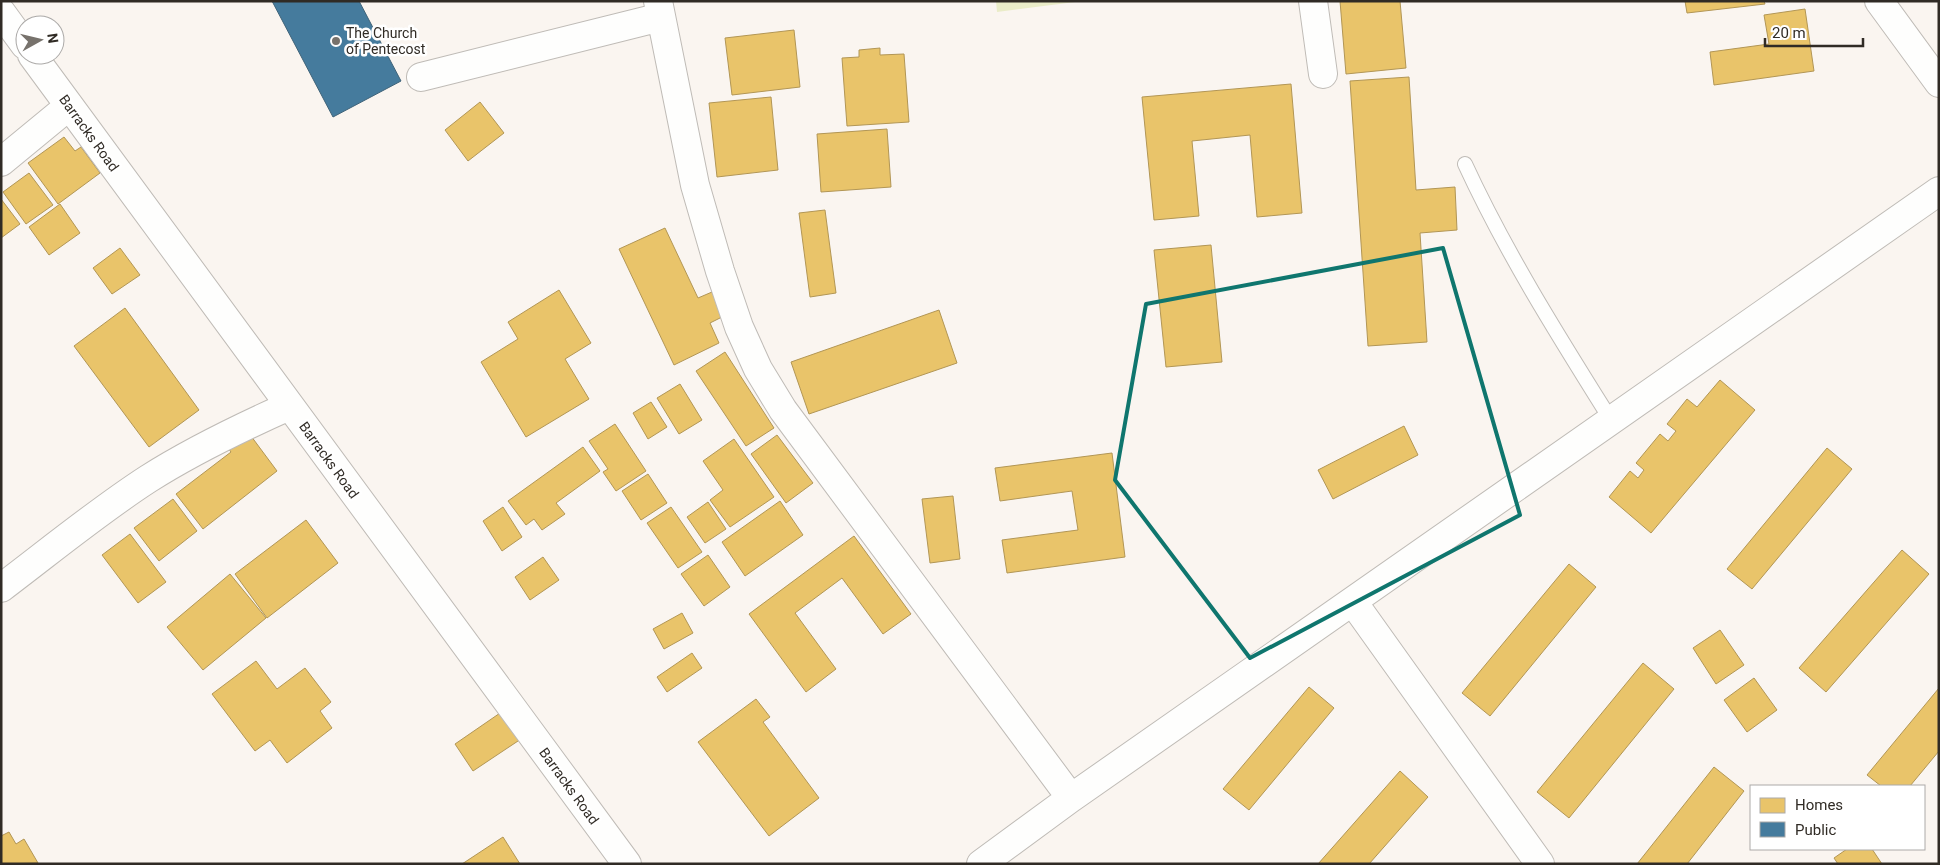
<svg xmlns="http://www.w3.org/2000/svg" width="1940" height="865" font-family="Roboto,sans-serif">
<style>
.green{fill:#eaecc8}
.homes{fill:#e9c46a;stroke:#b29655}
.public{fill:#457b9d;stroke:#3f6379}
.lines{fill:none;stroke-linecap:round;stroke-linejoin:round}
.service-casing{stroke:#bfbbb6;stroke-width:16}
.minor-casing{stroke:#bfbbb6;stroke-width:30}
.tertiary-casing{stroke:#bfbbb6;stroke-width:30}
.service{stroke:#fefefd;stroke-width:14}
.minor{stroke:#fefefd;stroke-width:28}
.tertiary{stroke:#fefefd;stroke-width:28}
.marked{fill:none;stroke:#0f766e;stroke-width:4;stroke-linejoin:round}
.poi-dot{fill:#77726c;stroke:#fff;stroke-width:2}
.labels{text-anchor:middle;stroke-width:5;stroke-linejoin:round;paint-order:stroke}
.poi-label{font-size:14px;fill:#302b25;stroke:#fff;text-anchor:start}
.street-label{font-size:14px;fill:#302b25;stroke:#fff}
</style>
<rect width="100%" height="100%" fill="#faf5f0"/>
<path class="green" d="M996,1h87l-86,11z"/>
<path class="homes" d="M1340,1h60l6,67 -60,6z
M1685,1h79l1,3 -78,9z
M1805,9l9,62 -100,14 -4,-33 59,-8 -5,-29z
M794,30l6,57 -68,8 -7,-57z
M880,48v7l24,-1 5,68 -62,4 -5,-68 17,-1v-7z
M1409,77l7,113 39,-3 2,43 -37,3 7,109 -59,4 -18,-265z
M1291,84l11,129 -45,4 -7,-82 -58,6 7,75 -45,4 -12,-123z
M771,97l7,73 -61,7 -8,-74z
M480,102l24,31 -36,28 -23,-31z
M887,129l4,58 -70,5 -4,-58z
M64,137l11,14 6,-4 19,26 -42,31 -30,-41z
M29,173l24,32 -27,19 -23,-32z
M1,199l19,25 -19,14z
M60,204l20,29 -31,22 -20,-28z
M825,210l11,83 -26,4 -11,-84z
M665,228l33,70 14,-6 12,24 -14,7 9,20 -45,22 -55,-116z
M1211,245l11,117 -56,5 -12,-117z
M120,248l20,27 -28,19 -19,-26z
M559,290l32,53 -26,16 24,40 -63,38 -45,-75 37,-23 -10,-17z
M125,308l74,102 -50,37 -75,-101z
M939,310l18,53 -148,51 -18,-52z
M725,352l49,76 -28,18 -50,-75z
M1720,380l35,30 -104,123 -42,-36 21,-26 8,7 6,-8 -8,-7 24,-29 8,7 8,-10 -9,-7 20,-25 10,8z
M680,384l22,36 -23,14 -22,-36z
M651,402l16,25 -19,12 -15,-26z
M615,424l31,47 -30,20 -13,-19 5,-3 -19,-28z
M1404,426l14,29 -85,44 -15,-29z
M777,435l36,48 -27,20 -35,-49z
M251,436l26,35 -74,58 -27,-35 55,-42 -7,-9z
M734,439l40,58 -44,30 -20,-27 13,-10 -20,-29z
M583,447l17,24 -44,32 9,11 -23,16 -8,-11 -8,6 -18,-24z
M1827,448l25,21 -100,120 -25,-20z
M1112,453l13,104 -118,16 -5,-33 76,-10 -6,-39 -72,10 -5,-33z
M648,474l19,29 -26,17 -19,-29z
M953,496l7,63 -30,4 -8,-64z
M173,499l24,32 -38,30 -25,-33z
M780,501l23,34 -58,41 -23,-34z
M708,502l18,27 -21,14 -18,-26z
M503,507l19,30 -20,14 -19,-30z
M671,507l31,45 -24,16 -31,-45z
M306,520l32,43 -71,55 -32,-44z
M130,534l36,48 -28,21 -36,-48z
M854,536l57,78 -28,20 -41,-56 -47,35 41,56 -30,23 -57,-78z
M1902,550l27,24 -103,118 -27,-24z
M708,555l22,32 -26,19 -23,-32z
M543,557l16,23 -29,20 -15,-23z
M1569,564l27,23 -106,129 -28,-23z
M230,574l36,44 -63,52 -36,-43z
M682,613l11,20 -29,16 -11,-20z
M1720,630l24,35 -28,19 -23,-36z
M692,653l10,15 -35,24 -10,-15z
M256,661l21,28 28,-21 26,34 -11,9 12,17 -45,35 -17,-23 -15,11 -43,-57z
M1643,663l31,26 -105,129 -32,-26z
M1754,678l23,32 -30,22 -23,-32z
M1309,687l25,21 -85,102 -26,-21z
M1939,688v63l-29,35h-29l-14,-11z
M756,699l14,18 -7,5 56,76 -50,38 -71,-94z
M503,711l18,28 -48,32 -18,-27z
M1714,767l30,24 -57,73h-50z
M1400,771l28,26 -59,67h-51z
M9,832l7,12 8,-5 14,24 -37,1v-28z
M503,837l17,27h-58z
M1847,849h25l10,15h-44l-4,-6z"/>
<path class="public" d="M272,1h87l42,80 -68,36z"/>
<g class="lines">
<defs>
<path id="service" d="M1465,164c41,89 94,173 146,256"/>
<path id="minor" d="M658,1l37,184 25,86 19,56 19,42 25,41 288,388
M1313,1l10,73
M1879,1l60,82
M421,77l240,-60
M1,162l68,-56
M1,588c49,-37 96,-76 147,-109 44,-28 94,-52 141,-73
M1353,602l187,262
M981,864l90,-66 868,-607"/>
<path id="tertiary" d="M1,12l24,33
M32,55l595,809"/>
</defs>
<use href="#service" class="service-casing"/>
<use href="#minor" class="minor-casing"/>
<use href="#tertiary" class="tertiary-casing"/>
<use href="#service" class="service"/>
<use href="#minor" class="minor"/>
<use href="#tertiary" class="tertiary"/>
</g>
<path class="marked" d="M1443,248l77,267 -270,143 -135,-178 31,-176z"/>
<circle class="poi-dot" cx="336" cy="41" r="5"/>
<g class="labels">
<g class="poi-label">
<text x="346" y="38">The Church<tspan x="346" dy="16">of Pentecost</tspan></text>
</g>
<g class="street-label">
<text transform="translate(89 133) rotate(54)" y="5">Barracks Road</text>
<text transform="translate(329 460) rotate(54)" y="5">Barracks Road</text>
<text transform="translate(569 786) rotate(54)" y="5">Barracks Road</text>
</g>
</g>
<rect width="1940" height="865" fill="none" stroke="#302b25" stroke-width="5"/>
<rect x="1750" y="785" width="175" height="65" fill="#ffffff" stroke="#acaaa8"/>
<rect x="1760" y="798" width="25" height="15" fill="#e9c46a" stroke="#acaaa8"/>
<text x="1795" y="810" font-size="15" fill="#302b25">Homes</text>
<rect x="1760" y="822" width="25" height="15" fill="#457b9d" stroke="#acaaa8"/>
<text x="1795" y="835" font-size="15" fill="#302b25">Public</text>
<g transform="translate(40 40) rotate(82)"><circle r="24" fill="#ffffff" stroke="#acaaa8"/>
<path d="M0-4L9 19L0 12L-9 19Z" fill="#77726c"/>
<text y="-8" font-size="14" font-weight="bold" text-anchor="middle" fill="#302b25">N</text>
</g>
<path d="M1765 38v8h98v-8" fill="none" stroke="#302b25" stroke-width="2.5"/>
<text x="1772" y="38" font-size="15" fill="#302b25" stroke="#ffffff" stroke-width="4" paint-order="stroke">20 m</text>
</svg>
